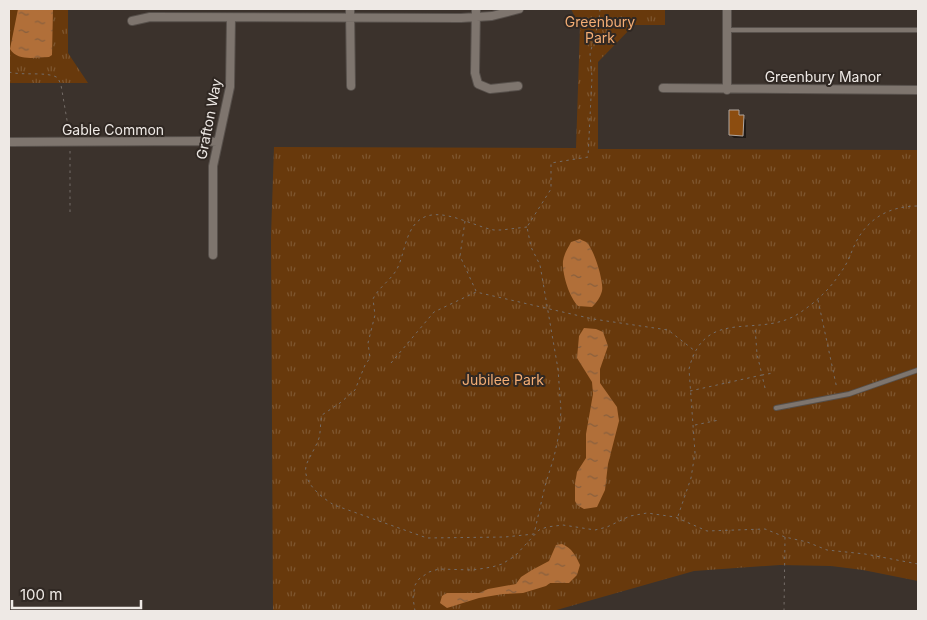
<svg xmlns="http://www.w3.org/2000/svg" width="927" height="620" font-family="Inter,sans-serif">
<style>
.park{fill:url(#park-tufts)}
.water{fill:url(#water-ripples)}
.shadow{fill:#0007}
.building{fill:#8c4d10;stroke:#b0a69f}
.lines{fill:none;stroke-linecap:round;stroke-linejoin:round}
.lane-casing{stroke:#57504b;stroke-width:6}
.street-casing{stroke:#57504b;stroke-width:10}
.path{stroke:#756d68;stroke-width:1;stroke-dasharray:2.5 4;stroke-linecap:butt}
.lane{stroke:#7e756e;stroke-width:4}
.street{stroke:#7e756e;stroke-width:8}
.labels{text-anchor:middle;stroke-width:4;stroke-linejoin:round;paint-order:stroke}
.park-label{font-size:14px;fill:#f4ad74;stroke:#302823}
.street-label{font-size:14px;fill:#eee9e5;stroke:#302823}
</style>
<defs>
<pattern id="park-tufts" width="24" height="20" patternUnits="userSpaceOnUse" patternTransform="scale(1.25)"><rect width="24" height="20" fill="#68390c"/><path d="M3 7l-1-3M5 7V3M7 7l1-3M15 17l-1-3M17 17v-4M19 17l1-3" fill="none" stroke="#7e562f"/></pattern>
<pattern id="water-ripples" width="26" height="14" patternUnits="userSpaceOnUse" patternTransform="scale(1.25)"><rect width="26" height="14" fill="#b16f39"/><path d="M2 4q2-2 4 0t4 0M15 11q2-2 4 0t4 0" fill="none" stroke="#875f3e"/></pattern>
</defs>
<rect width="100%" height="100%" fill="#3b322c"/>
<path class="park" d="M9,9h59v44l20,30h-79z
M571,9h94v16h-31l-36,37v87l320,1v431l-55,-11 -32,-4 -51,-1 -86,6 -141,40h-280l-2,-375 3,-89 302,1 4,-121z"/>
<path class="water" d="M18,9h35l-1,46 -3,2c-13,0 -31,5 -39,-8z
M580,239c1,1 7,3 7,4 7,6 17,39 15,48 -2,7 -5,11 -10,16l-14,-1c-9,-9 -16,-32 -15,-45 1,-7 5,-13 8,-19z
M584,328l12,1 7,3 5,14 -8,23v14l17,24 2,14 -11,43 -3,26 -8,17 -13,2 -7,-4 -2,-4v-17l2,-12 9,-14v-24l7,-40 -1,-12 -15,-24 2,-22z
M562,544c10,4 14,12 18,21l-3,10 -8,8h-19l-4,3 -23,7 -20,1 -24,4 -32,10 -7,-5 2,-7 5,-3h32l9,-4 28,-5 5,-7 11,-7 17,-9 7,-16z"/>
<path class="shadow" d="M738,112l8,8v18h-12l-4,-3z"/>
<path class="building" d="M729,110h10v5h5l-1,21 -14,-1z"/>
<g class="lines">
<defs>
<path id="lane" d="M727,30h191
M776,408l73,-14 69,-24"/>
<path id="street" d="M350,9l1,77
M476,9l-1,64 3,11 12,5 28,-3
M132,21l18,-4 311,1 31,-2 27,-7
M663,88l255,2
M727,90v-81
M9,142l194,-1 14,1
M213,255v-89l17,-79 1,-69"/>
</defs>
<use href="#lane" class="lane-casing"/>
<use href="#street" class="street-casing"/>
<path class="path" d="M9,72c14,4 39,-1 49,6l3,7 8,47
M70,151v61
M465,221l-5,35 16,35
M527,227l-26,3h-7c-27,-5 -67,-33 -84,2 -6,12 -7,25 -13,37 -6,11 -19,19 -24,30l2,16 -7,28 2,15 -5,7 -10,25 -15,13 -18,12c-2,7 -1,15 -3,23 -3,9 -8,16 -12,25 -7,18 14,34 27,42l93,33 78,-1 29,-3 11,-48 9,-29 5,-23 2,-23 -3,-42 -18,-104 -9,-18 -4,-20 24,-38v-26l37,-6 4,-80 -2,-23 9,-34 1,-11
M818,300l19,89
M391,363l43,-51 42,-20 117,27 75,11 27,21
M765,388l-3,-13 11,-2
M690,391l72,-16 -5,-21 -2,-27
M695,425l24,-5
M678,516l13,-38 4,-25 -6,-84c16,-65 71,-28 112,-57 16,-11 29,-23 40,-40 7,-9 10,-20 15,-30 13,-25 35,-36 62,-36
M415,611l-2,-13 2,-13 4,-6 10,-7 10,-3 34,1 19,-3 10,-3 13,-8 24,-26 8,-3 16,-2 32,5 12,-3 23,-11 17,-3 28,4 32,14 58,-2 20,8 22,5 20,8 38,4 53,10
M784,611l1,-74"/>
<use href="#lane" class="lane"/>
<use href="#street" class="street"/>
</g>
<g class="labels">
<g class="park-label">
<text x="600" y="27">Greenbury<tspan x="600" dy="16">Park</tspan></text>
<text x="503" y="385">Jubilee Park</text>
</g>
<g class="street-label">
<text x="823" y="82">Greenbury Manor</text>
<text transform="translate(209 119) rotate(-79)" y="5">Grafton Way</text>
<text x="113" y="135">Gable Common</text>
</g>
</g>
<rect width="927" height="620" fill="none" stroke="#eee9e5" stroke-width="20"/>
<path d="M12 600v8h129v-8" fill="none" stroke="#eee9e5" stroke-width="2.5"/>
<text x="20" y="600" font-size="15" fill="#eee9e5" stroke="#302823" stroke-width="4" paint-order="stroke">100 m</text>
</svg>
